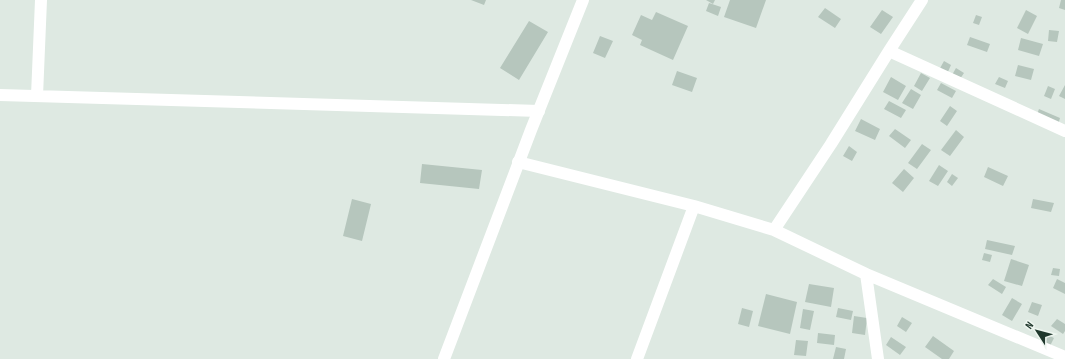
<svg xmlns="http://www.w3.org/2000/svg" width="1065" height="359" font-family="'Sofia Sans Condensed',sans-serif">
<style>
.building{fill:#b6c6bd}
.lines{fill:none;stroke-linecap:round;stroke-linejoin:round}
.minor{stroke:#fff;stroke-width:12}
.tertiary{stroke:#fff;stroke-width:12}
</style>
<rect width="100%" height="100%" fill="#dee9e2"/>
<path class="building" d="M471,0h15l-2,5z
M706,0h9l-2,4z
M730,0h36l-10,28 -32,-11z
M1061,0h4v10l-6,-2z
M709,3l12,4 -3,9 -12,-5z
M825,8l16,11 -6,9 -17,-11z
M882,10l11,7 -12,17 -11,-7z
M1026,10l11,6 -9,18 -11,-6z
M656,12l32,14 -15,34 -33,-15 2,-5 -10,-5 9,-20 11,5z
M976,15l6,2 -3,8 -6,-2z
M529,21l19,11 -29,48 -19,-12z
M1049,30l10,1 -2,11 -9,-1z
M600,36l13,5 -8,17 -12,-5z
M970,37l20,7 -3,8 -20,-7z
M1021,38l22,6 -4,12 -21,-6z
M944,61l7,4 -4,9 -8,-4z
M1018,65l16,4 -3,11 -16,-4z
M956,68l8,5 -4,6 -8,-4z
M677,71l20,7 -5,14 -20,-7z
M921,73l9,5 -8,13 -8,-5z
M891,77l15,9 -8,14 -15,-8z
M999,77l9,4 -3,7 -10,-4z
M941,83l15,8 -4,7 -15,-8z
M1065,85v14l-6,-3z
M1048,86l7,3 -4,10 -7,-3z
M911,89l10,6 -8,14 -11,-6z
M889,101l17,9 -5,8 -17,-9z
M950,106l7,5 -10,15 -7,-5z
M1039,109l21,9 -2,7 -22,-8z
M861,119l19,10 -5,11 -20,-9z
M895,129l16,11 -6,8 -16,-12z
M956,130l8,7 -14,19 -9,-6z
M922,144l9,6 -14,19 -9,-6z
M849,146l8,6 -5,9 -9,-5z
M422,164l60,6 -3,19 -59,-6z
M939,165l9,6 -10,15 -9,-5z
M988,167l20,9 -5,10 -19,-9z
M904,169l10,9 -11,14 -11,-9z
M952,174l6,4 -6,8 -5,-4z
M352,199l19,5 -9,37 -19,-5z
M1033,199l21,4 -3,9 -20,-4z
M987,240l28,6 -3,9 -27,-6z
M984,253l8,2 -2,7 -8,-2z
M1011,259l18,6 -7,21 -18,-5z
M1053,268l7,1 -1,7 -8,-1z
M993,279l13,8 -4,7 -14,-9z
M1057,279l8,4v11l-12,-6z
M809,284l25,4 -3,19 -26,-5z
M766,294l31,8 -7,32 -32,-8z
M1012,298l10,6 -10,17 -10,-6z
M1032,302l10,3 -4,11 -10,-4z
M742,308l11,3 -4,16 -11,-3z
M838,308l15,3 -2,9 -15,-3z
M803,309l11,2 -4,19 -10,-2z
M854,316l13,2 -2,17 -13,-2z
M902,317l10,6 -6,9 -9,-6z
M1057,319l8,5v7l-2,3 -12,-8z
M818,333l17,2 -1,10 -17,-2z
M1048,335l6,3 -4,8 -6,-3z
M933,336l21,15 -5,8h-7l-17,-12z
M891,337l15,10 -6,8 -14,-10z
M796,340l12,1 -2,15 -12,-1z
M836,347l10,2 -2,10h-11z"/>
<g class="lines">
<path class="minor" d="M889,51l176,80
M0,95l539,16
M37,96l4,-96
M518,162l176,44
M774,230l57,-86 58,-93 33,-51
M866,274l199,83
M637,359l57,-153 80,24 92,44 12,85"/>
<path class="tertiary" d="M444,359l87,-229 52,-130"/>
</g>
<g transform="translate(1037 331) rotate(306)" stroke="#eef6f0" stroke-width="3" paint-order="stroke">
<path d="M0-3L7 15L0 10L-7 15Z" fill="#20382d"/>
<text y="-6" font-size="11" font-weight="bold" text-anchor="middle" fill="#20382d">N</text>
</g>
</svg>
